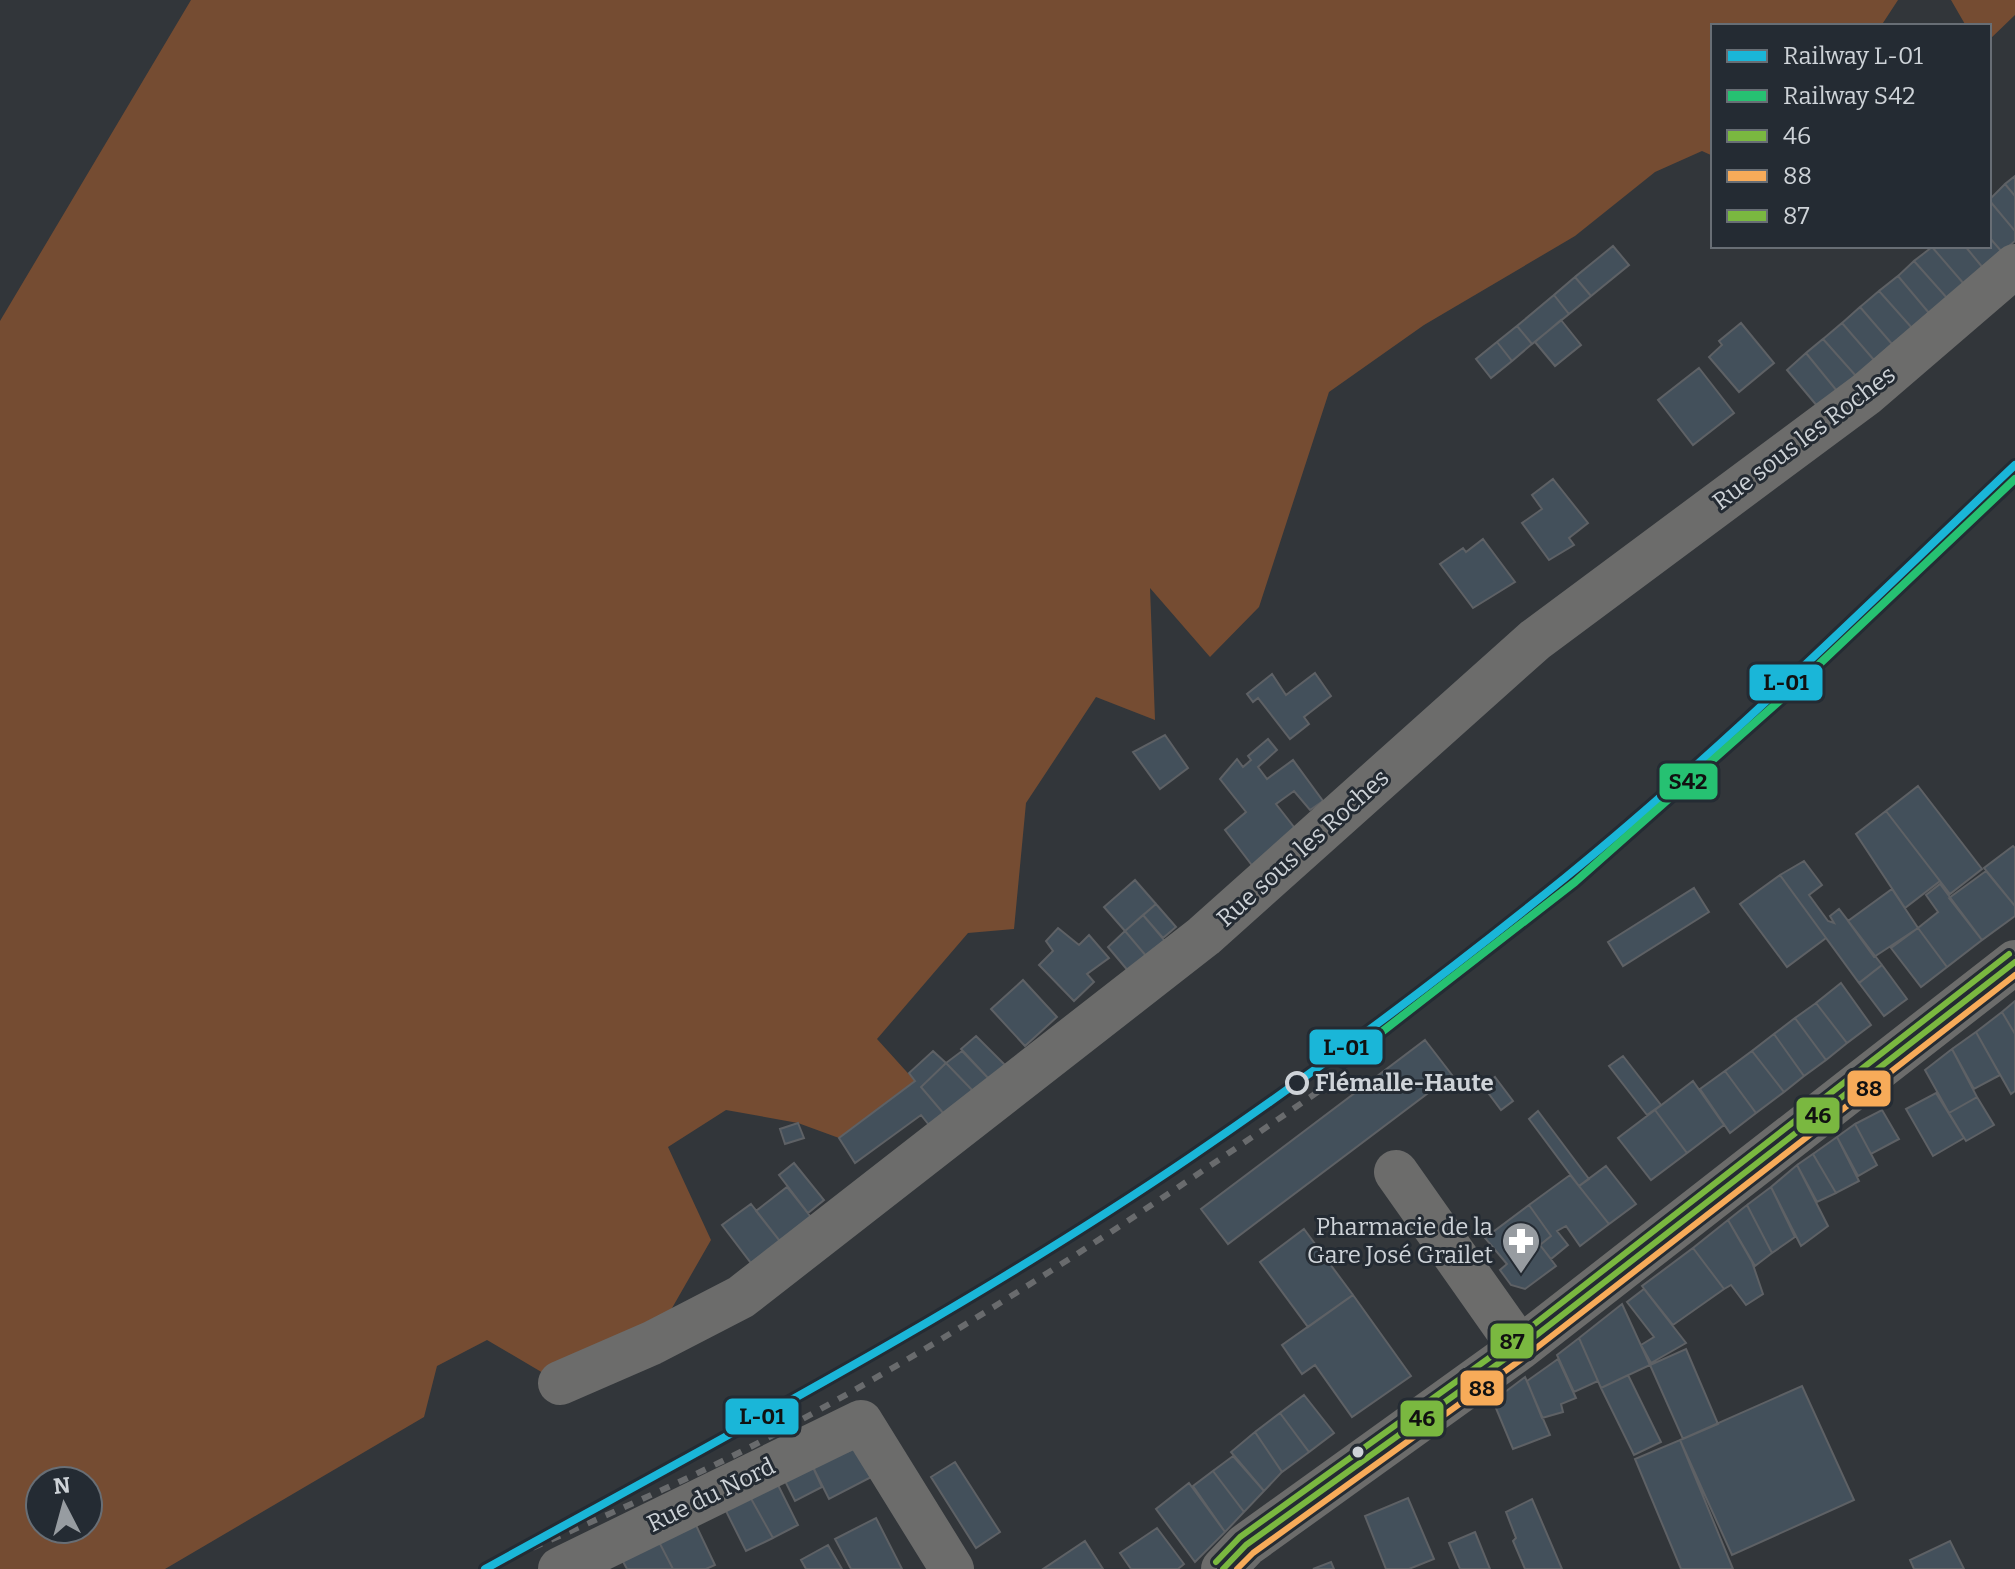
<svg xmlns="http://www.w3.org/2000/svg" width="2015" height="1569" font-family="Bitter,serif">
<style>
.green{fill:#754c32;fill-rule:evenodd}
.building{fill:#43505b;stroke:#5e6165;stroke-width:2}
.lines{fill:none;stroke-linecap:round;stroke-linejoin:round}
.minor{stroke:#6c6c6b;stroke-width:44}
.rail{stroke:#696b6d;stroke-width:6;stroke-dasharray:10 10;stroke-linecap:butt}
.bus-1-casing{stroke:#242b33;stroke-width:12}
.bus-2-casing{stroke:#242b33;stroke-width:12}
.bus-3-casing{stroke:#242b33;stroke-width:12}
.bus-1{stroke:#7ab840;stroke-width:6}
.bus-2{stroke:#f7ab59;stroke-width:6}
.bus-3{stroke:#7ab840;stroke-width:6}
.rail-1-casing{stroke:#242b33;stroke-width:14}
.rail-2-casing{stroke:#242b33;stroke-width:14}
.rail-1{stroke:#1ab6d8;stroke-width:8}
.rail-2{stroke:#26c172;stroke-width:8}
.stop-dot{fill:#242b33;stroke:#ced3d8;stroke-width:4}
.bus-dot{fill:#ced3d8;stroke:#242b33;stroke-width:3}
.labels{text-anchor:middle;stroke-width:6;stroke-linejoin:round;paint-order:stroke}
.street-label{font-size:24px;fill:#ced3d8;stroke:#242b33}
.stop-label{font-size:24px;font-weight:bold;fill:#ced3d8;stroke:#242b33;text-anchor:start}
.poi-label{font-size:24px;fill:#ced3d8;stroke:#242b33;text-anchor:end}
.line-badge{stroke:#242b33;stroke-width:3}
.pale-badge-label{font-size:22px;text-anchor:middle;font-weight:bold;fill:#111}
</style>
<rect width="100%" height="100%" fill="#32363a"/>
<path class="green" d="M191,0h1707l-17,26h-168v130l-11,-5 -47,21 -80,64 -151,89 -95,67 -70,215 -49,50 -60,-69 5,132 -59,-23 -70,106 -12,126 -46,4 -91,106 38,42 -76,57 -41,-15 -72,-13 -58,37 43,93 -59,103 -92,40 -73,-43 -50,26 -13,51 -259,152h-165v-1248zM40,1481h48v48h-48z
M1951,0h64v15l-26,25v-14h-23z"/>
<path class="building" d="M2015,176v20l-10,-12z
M2005,184l10,12v35l-26,-31z
M1989,200l26,31v10l-13,11 -13,-15z
M1989,237l13,15 -19,16 -18,-22h24z
M1613,246l16,19 -38,31 -16,-19z
M1965,246l18,22 -19,16 -32,-37z
M1932,247l32,37 -17,14 -33,-37z
M1914,261l33,37 -18,15 -31,-37z
M1898,276l31,37 -17,15 -33,-37z
M1575,277l16,19 -22,18 -15,-19z
M1879,291l33,37 -20,16 -32,-37z
M1554,295l15,19 -37,30 -15,-18z
M1860,307l32,37 -18,16 -32,-37z
M1561,320l20,25 -26,21 -20,-24z
M1741,323l33,40 -35,29 -30,-35 13,-12 -3,-4z
M1842,323l32,37 -18,16 -33,-37z
M1517,326l15,18 -20,17 -15,-19z
M1823,339l33,37 -19,15 -31,-38z
M1497,342l15,19 -21,17 -15,-19z
M1806,353l31,38 -19,16 -31,-37z
M1699,368l35,45 -41,32 -35,-45z
M1553,479l35,44 -19,15 5,7 -25,15 -27,-37 20,-14 -10,-14z
M1483,539l32,43 -42,26 -33,-44 23,-16 3,4z
M1315,673l16,23 -27,21 5,7 -19,15 -32,-41 -5,4 -6,-8 25,-20 14,21z
M1165,735l23,33 -28,21 -27,-37z
M1268,739l9,11 -19,17 9,12 26,-19 30,41 -13,9 -16,-19 -18,13 25,32 -47,32 -29,-38 21,-18 -26,-33 17,-20 6,8 8,-7 -3,-4z
M1918,786l64,83 -32,25 -64,-83z
M1886,811l54,70 -35,27 -49,-74z
M2013,846l2,2v58l-31,-38z
M1804,861l18,24 -13,10 19,26 6,2 -4,-7 9,-7 43,56 -23,18 -79,-108z
M1986,871l29,35v10l-33,24 -33,-42z
M1780,875l46,63 -39,29 -47,-63z
M1135,880l21,24 -31,27 -21,-24z
M1940,884l42,56 -35,27 -29,-39 20,-16 -12,-17z
M1694,888l15,24 -86,54 -15,-24z
M1892,889l26,39 -44,29 -26,-36z
M1156,904l20,23 -13,11 -20,-23z
M1143,915l33,39 -18,16 -33,-39z
M1058,928l21,17 10,-10 20,23 -22,16 7,8 -20,19 -35,-36 14,-14 -7,-10z
M1918,928l29,39 -26,20 -30,-39z
M1125,931l33,39 -18,15 -32,-38z
M1882,965l25,34 -23,17 -25,-33z
M1023,980l34,37 -32,29 -34,-37z
M1841,983l30,42 -24,18 -31,-40z
M2015,1001v33l-13,-22z
M1816,1003l31,40 -21,17 -31,-42z
M2002,1012l13,22v57l-4,3 -35,-62z
M1795,1018l31,42 -22,16 -30,-42z
M1976,1032l24,43 -26,14 -22,-40z
M1774,1034l30,42 -20,16 -32,-41z
M976,1036l29,29 -16,14 -28,-30z
M1425,1040l27,35 -224,169 -27,-35z
M1952,1049l25,48 -28,16 -24,-43z
M933,1051l13,12 -25,24 23,27 -15,11 -8,-10 -66,48 -16,-25 76,-57 -6,-8z
M962,1051l27,28 -15,13 -28,-29z
M1752,1051l32,41 -28,21 -31,-42z
M1623,1056l38,49 -14,10 -38,-49z
M946,1063l28,29 -30,22 -23,-27z
M1725,1071l31,42 -26,20 -30,-44z
M1495,1077l18,24 -12,9 -18,-24z
M1693,1081l31,44 -37,28 -32,-43z
M1936,1093l28,45 -31,18 -27,-47z
M1977,1097l17,28 -28,16 -17,-28z
M1655,1110l32,43 -36,27 -33,-42z
M1882,1110l17,29 -28,15 -16,-30z
M1538,1111l51,68 -10,7 -50,-67z
M798,1123l6,15 -19,6 -5,-15z
M1855,1124l22,41 -19,11 -21,-39z
M1837,1137l22,44 -23,12 -23,-39z
M1813,1154l23,39 -19,9 -20,-37z
M794,1163l30,37 -16,13 -29,-38z
M1797,1165l31,61 -27,20 -30,-59z
M1606,1166l30,38 -27,20 -30,-38z
M1570,1175l39,49 -29,22 -14,-20 -9,5 11,14 -17,14 -11,-14 11,-9 -22,-31z
M787,1187l27,34 -31,24 -27,-34z
M1771,1187l24,50 -23,16 -25,-48z
M751,1204l32,41 -29,22 -32,-42z
M1529,1205l22,31 -11,9 16,21 -31,23 -14,-4 -11,-15 7,-6 -22,-26z
M1747,1205l25,48 -17,13 -27,-46z
M1728,1220l24,42 11,32 -17,11 -15,-20 -7,4 -31,-41z
M1304,1229l49,66 -45,32 -48,-65z
M1693,1248l31,41 -51,36 -31,-39z
M1644,1289l42,54 -35,20 -10,-18 13,-8 -27,-35z
M1353,1295l58,81 -59,41 -37,-52 -13,9 -20,-29z
M1622,1304l28,61 -49,23 -22,-50z
M1579,1338l19,43 -24,11 -17,-37z
M1686,1349l32,75 -35,15 -33,-74z
M1558,1359l18,39 -15,6 2,8 -21,6 -15,-37z
M1628,1375l33,67 -27,13 -33,-67z
M1525,1377l25,58 -37,14 -20,-48z
M1802,1386l52,114 -122,55 -52,-115z
M1304,1395l30,38 -25,19 -29,-39z
M1280,1413l29,39 -27,20 -27,-40z
M1255,1432l27,40 -18,19 -33,-39z
M1680,1440l53,129h-52l-46,-110z
M862,1446l15,28 -48,25 -17,-34z
M1233,1456l31,35 -20,21 -31,-41z
M955,1462l45,70 -24,16 -45,-71z
M812,1465l10,22 -27,14 -11,-22z
M1213,1471l31,41 -19,20 -32,-46z
M776,1481l22,44 -25,13 -24,-43z
M1189,1483l36,49 -30,30 -39,-53z
M749,1495l24,43 -27,13 -22,-44z
M1408,1498l26,61 -25,10h-23l-21,-53z
M1532,1499l30,70h-37l-12,-28 3,-3 -10,-26z
M876,1518l26,51h-51l-16,-30z
M694,1521l21,44 -9,4h-33l-16,-31z
M1157,1528l27,36 -6,5h-47l-11,-16z
M1475,1532l15,37h-30l-11,-26z
M657,1538l16,31h-46l-7,-13z
M1085,1541l18,28h-60z
M1950,1541l14,28h-50l-4,-9z
M828,1545l14,24h-36l-5,-9z
M1331,1562l3,7h-21z"/>
<g class="lines">
<path class="minor" d="M1396,1172l124,176
M560,1383l92,-40 89,-46 463,-361 331,-296 331,-246 149,-128
M560,1569l301,-147 91,147
M1223,1569l23,-24 274,-197 495,-386"/>
<path class="rail" d="M496,1564c101,-45 204,-88 301,-142 191,-104 372,-227 551,-351"/>
<defs>
<path id="bus-1" d="M1223,1569l23,-24 274,-197 495,-386"/>
<path id="bus-2" d="M1237,1569l16,-16 273,-197 489,-381"/>
<path id="bus-3" d="M1216,1562l24,-25 274,-197 495,-386"/>
</defs>
<use href="#bus-1" class="bus-1-casing"/>
<use href="#bus-2" class="bus-2-casing"/>
<use href="#bus-3" class="bus-3-casing"/>
<use href="#bus-1" class="bus-1"/>
<use href="#bus-2" class="bus-2"/>
<use href="#bus-3" class="bus-3"/>
<defs>
<path id="rail-1" d="M485,1569c239,-132 481,-259 707,-413 128,-87 253,-181 374,-279 156,-127 303,-274 449,-412"/>
<path id="rail-2" d="M1343,1062l232,-180 219,-194 221,-209"/>
</defs>
<use href="#rail-1" class="rail-1-casing"/>
<use href="#rail-2" class="rail-2-casing"/>
<use href="#rail-1" class="rail-1"/>
<use href="#rail-2" class="rail-2"/>
</g>
<defs>
<symbol id="pharmacy-pin" viewBox="-11 -11 22 30"><path d="M0 17L-7.5 6A9.5 9.5 0 1 1 7.5 6Z" fill="#979ca1" stroke="#242b33"/><path d="M-2-6h4v4h4v4h-4v4h-4v-4h-4v-4h4Z" fill="#fff"/></symbol>
</defs>
<g fill-rule="evenodd">
<use href="#pharmacy-pin" x="1499" y="1219" width="44" height="60"/>
</g>
<circle class="stop-dot" cx="1297" cy="1083" r="10"/>
<circle class="bus-dot" cx="1358" cy="1452" r="7"/>
<g class="labels">
<g class="street-label">
<text transform="translate(1804 438) rotate(-37)" y="8">Rue sous les Roches</text>
<text transform="translate(1303 848) rotate(-42)" y="8">Rue sous les Roches</text>
<text transform="translate(711 1495) rotate(-26)" y="8">Rue du Nord</text>
</g>
<g class="stop-label">
<text x="1315" y="1091">Flémalle-Haute</text>
</g>
<g class="poi-label">
<text x="1493" y="1235">Pharmacie de la<tspan x="1493" dy="28">Gare José Grailet</tspan></text>
</g>
</g>
<g class="line-badge">
<rect x="1748" y="663" width="76" height="39" rx="8" fill="#1ab6d8"/>
<rect x="1658" y="762" width="61" height="39" rx="8" fill="#26c172"/>
<rect x="1308" y="1028" width="76" height="38" rx="8" fill="#1ab6d8"/>
<rect x="1846" y="1069" width="46" height="39" rx="8" fill="#f7ab59"/>
<rect x="1795" y="1096" width="46" height="39" rx="8" fill="#7ab840"/>
<rect x="1489" y="1322" width="46" height="38" rx="8" fill="#7ab840"/>
<rect x="1459" y="1369" width="46" height="38" rx="8" fill="#f7ab59"/>
<rect x="724" y="1397" width="76" height="39" rx="8" fill="#1ab6d8"/>
<rect x="1399" y="1399" width="46" height="39" rx="8" fill="#7ab840"/>
</g>
<g class="pale-badge-label">
<text x="1786" y="690">L-01</text>
<text x="1688" y="789">S42</text>
<text x="1346" y="1055">L-01</text>
<text x="1869" y="1096">88</text>
<text x="1818" y="1123">46</text>
<text x="1512" y="1349">87</text>
<text x="1482" y="1396">88</text>
<text x="762" y="1424">L-01</text>
<text x="1422" y="1426">46</text>
</g>
<rect x="1711" y="24" width="280" height="224" fill="#242b33" stroke="#686e75" stroke-width="2"/>
<rect x="1727" y="50" width="40" height="12" fill="#1ab6d8" stroke="#686e75" stroke-width="2"/>
<text x="1783" y="64" font-size="24" fill="#ced3d8">Railway L-01</text>
<rect x="1727" y="90" width="40" height="12" fill="#26c172" stroke="#686e75" stroke-width="2"/>
<text x="1783" y="104" font-size="24" fill="#ced3d8">Railway S42</text>
<rect x="1727" y="130" width="40" height="12" fill="#7ab840" stroke="#686e75" stroke-width="2"/>
<text x="1783" y="144" font-size="24" fill="#ced3d8">46</text>
<rect x="1727" y="170" width="40" height="12" fill="#f7ab59" stroke="#686e75" stroke-width="2"/>
<text x="1783" y="184" font-size="24" fill="#ced3d8">88</text>
<rect x="1727" y="210" width="40" height="12" fill="#7ab840" stroke="#686e75" stroke-width="2"/>
<text x="1783" y="224" font-size="24" fill="#ced3d8">87</text>
<g transform="translate(64 1505) rotate(354)"><circle r="38" fill="#242b33" stroke="#686e75" stroke-width="2"/>
<path d="M0-6L14 30L0 20L-14 30Z" fill="#979ca1"/>
<text y="-12" font-size="22" font-weight="bold" text-anchor="middle" fill="#ced3d8">N</text>
</g>
</svg>
